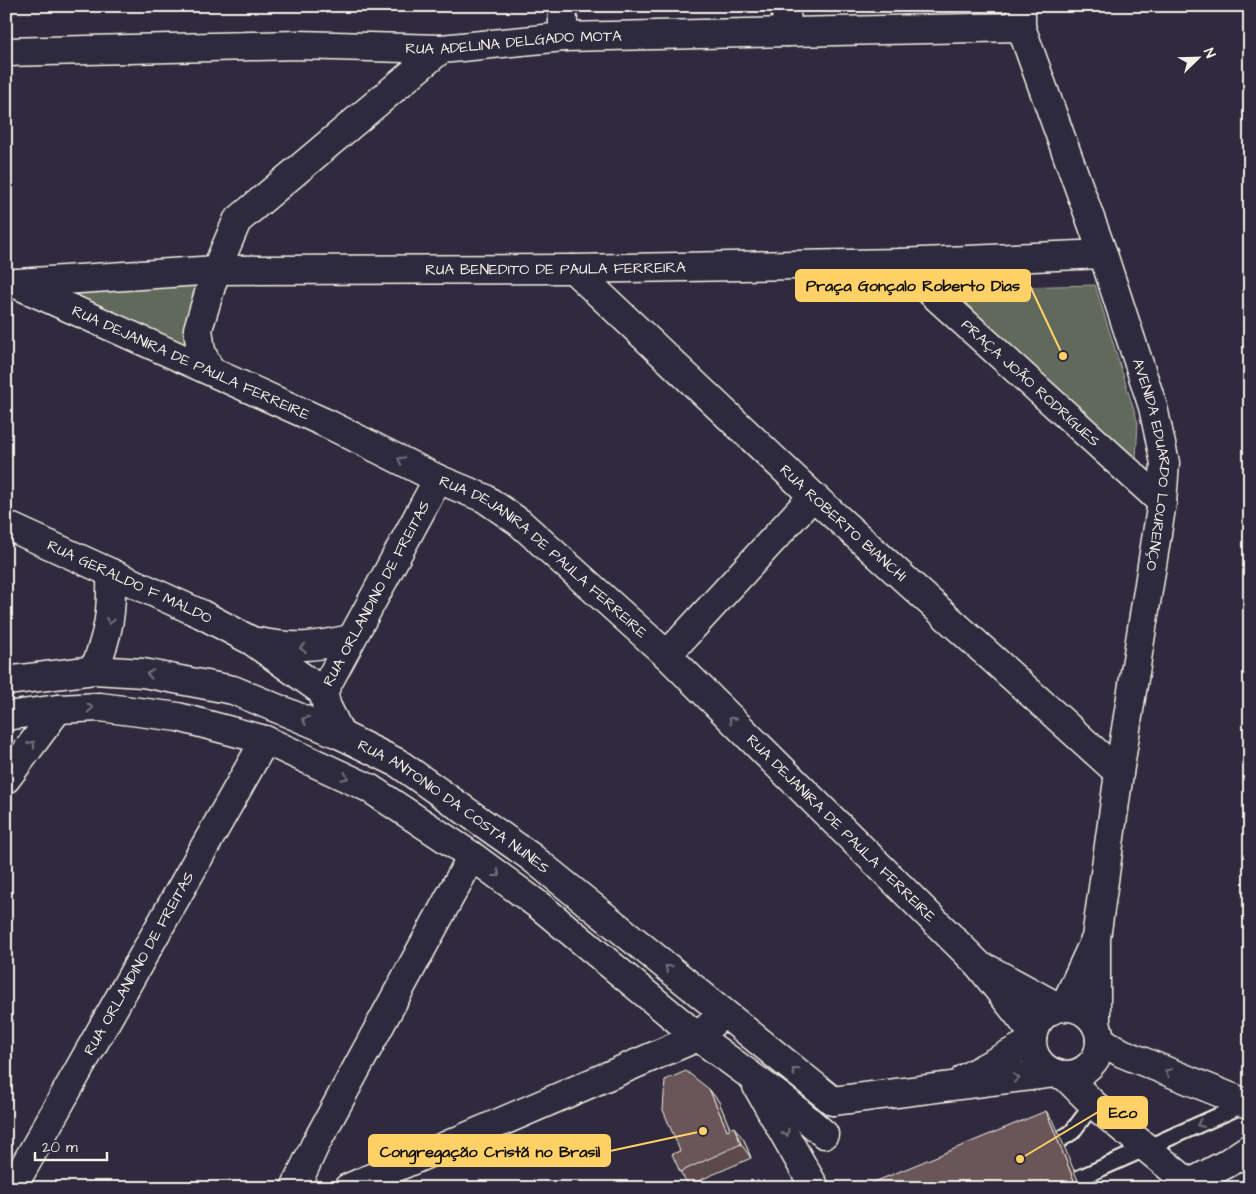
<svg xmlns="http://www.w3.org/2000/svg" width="1256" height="1194" font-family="'Architects Daughter',sans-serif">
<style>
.green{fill:#60695c;stroke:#aaada2}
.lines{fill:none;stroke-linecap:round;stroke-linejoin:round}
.lane-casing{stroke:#f4f1e8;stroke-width:19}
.street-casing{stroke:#f4f1e8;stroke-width:31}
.secondary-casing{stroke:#f4f1e8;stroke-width:31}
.lane{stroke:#2f2a3d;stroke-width:15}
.street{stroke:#2f2a3d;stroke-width:28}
.secondary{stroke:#2f2a3d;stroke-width:28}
.wall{fill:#5b4a4c;stroke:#f4f1e8}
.shaded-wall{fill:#4a3c3e;stroke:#f4f1e8}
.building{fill:#6a5658;stroke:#f4f1e8}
.oneway{stroke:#747079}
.labels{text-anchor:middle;stroke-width:4;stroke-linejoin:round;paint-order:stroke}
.street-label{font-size:15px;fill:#f4f1e8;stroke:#2f2a3d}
.leader{fill:none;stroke:#ffd166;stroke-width:2}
.callout-dot{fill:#ffd166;stroke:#2f2a3d;stroke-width:2}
.callout{fill:#ffd166;stroke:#ffd166;stroke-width:2}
.callout-label{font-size:16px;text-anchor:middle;font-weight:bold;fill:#111}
</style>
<rect width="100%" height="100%" fill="#2f2a3d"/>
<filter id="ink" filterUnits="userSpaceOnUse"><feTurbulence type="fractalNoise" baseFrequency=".02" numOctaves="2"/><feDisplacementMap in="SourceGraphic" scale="10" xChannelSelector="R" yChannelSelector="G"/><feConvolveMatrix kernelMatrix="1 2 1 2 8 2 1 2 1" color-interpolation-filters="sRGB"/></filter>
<g filter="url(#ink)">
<path class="green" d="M216,270l-15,81 -187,-68z
M1095,285l43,138 -3,53 -197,-187z"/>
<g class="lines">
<defs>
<path id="lane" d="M1061,1139l11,-7 21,-28
M1077,1179l168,-75"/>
<g id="street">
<path d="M562,6l2,31"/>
<path d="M786,6l1,26"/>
<path id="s1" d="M1021,6v21l82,227 50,153 12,56 -3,39 -43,271 -23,165v87"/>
<path id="s2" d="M6,52l292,-7 143,4 123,-12 457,-10"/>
<path id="s3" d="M899,263l263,239"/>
<path id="s4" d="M573,269l240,227 306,277"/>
<path id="s5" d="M14,283l316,142 108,54 46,19 35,24 148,133 311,309 55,69"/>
<path id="s6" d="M18,283l198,-13 357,-1 326,-6 204,-9"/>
<path d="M209,369l-8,-18 -3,-22 18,-59 21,-49 204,-172"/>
<path id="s7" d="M6,525l195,89 51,27 71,51"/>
<path d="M258,642c36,7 57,5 92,-3"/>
<path d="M667,655l146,-159"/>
<path id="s8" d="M341,735l-14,-28 -4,-15 115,-213"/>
<path d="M6,779l52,-70"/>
<path d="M988,969l70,38"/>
<path d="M1065,1005l28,-61"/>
<path id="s9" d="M12,1188l253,-448"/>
<path d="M295,1188l20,-43 157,-289"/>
<path d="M348,1188l350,-151 25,-24"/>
</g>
<g id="secondary">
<path d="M94,670c15,-37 18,-57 17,-97"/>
<path id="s10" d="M6,681l88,-11 49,3 90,17 108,45 57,28 133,94 302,244"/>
<path d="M6,716l52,-7 42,-2 78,10 87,23 104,48 103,68 69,51 157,130 89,65 37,32"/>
<circle cx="1066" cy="1041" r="34"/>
<path d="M1100,1040l22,13 128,52"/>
<path d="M1065,1076l28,28 97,80"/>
<path d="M965,1078l66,-36"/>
<path d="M757,1086l58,102"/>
<path d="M833,1101l221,-28"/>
<path d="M1181,1188l45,-24 24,-16"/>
</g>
</defs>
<use href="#lane" class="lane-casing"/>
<use href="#street" class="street-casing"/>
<use href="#secondary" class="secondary-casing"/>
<use href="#lane" class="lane"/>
<use href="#street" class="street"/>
<use href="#secondary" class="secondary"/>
</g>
<path class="wall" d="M709,1089l10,13 11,27 14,11 7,18 -62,27 -9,-13v-21z"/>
<path class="shaded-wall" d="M709,1089l10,13 17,41 -9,-13z
M1046,1111l9,13 26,64h-4z
M734,1127l10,13 7,18 -10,-14z"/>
<path class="building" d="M686,1071l23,18 18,41 7,-3 7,17 -61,28 -8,-18 8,-3 -17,-41 2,-30z
M1046,1111l31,77h-215v-1z"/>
<defs><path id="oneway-chevron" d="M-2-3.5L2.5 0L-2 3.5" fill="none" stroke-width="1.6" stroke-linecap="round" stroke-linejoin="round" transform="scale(1.25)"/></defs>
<g class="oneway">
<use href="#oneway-chevron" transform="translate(401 460) rotate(-153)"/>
<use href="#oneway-chevron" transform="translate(110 621) rotate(101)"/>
<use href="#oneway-chevron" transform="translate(303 648) rotate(178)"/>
<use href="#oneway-chevron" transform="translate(150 674) rotate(-170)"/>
<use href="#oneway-chevron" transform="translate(90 708) rotate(-3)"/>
<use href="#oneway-chevron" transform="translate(305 720) rotate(-157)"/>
<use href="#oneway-chevron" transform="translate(732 720) rotate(-135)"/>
<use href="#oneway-chevron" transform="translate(32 744) rotate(-54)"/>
<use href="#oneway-chevron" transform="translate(345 777) rotate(25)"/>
<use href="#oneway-chevron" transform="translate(497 874) rotate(37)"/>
<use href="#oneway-chevron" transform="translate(668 968) rotate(-141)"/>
<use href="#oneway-chevron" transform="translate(795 1071) rotate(-141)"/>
<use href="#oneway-chevron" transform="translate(1168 1072) rotate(-157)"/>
<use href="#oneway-chevron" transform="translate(1016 1078) rotate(-7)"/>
<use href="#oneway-chevron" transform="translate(1200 1124) rotate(156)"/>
<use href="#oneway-chevron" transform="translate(786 1133) rotate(60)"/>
</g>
</g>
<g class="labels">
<g class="street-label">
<text dy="5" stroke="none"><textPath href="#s2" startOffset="508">RUA ADELINA DELGADO MOTA</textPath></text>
<text dy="5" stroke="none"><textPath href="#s6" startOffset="538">RUA BENEDITO DE PAULA FERREIRA</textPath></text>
<text dy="5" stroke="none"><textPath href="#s5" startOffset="194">RUA DEJANIRA DE PAULA FERREIRE</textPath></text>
<text dy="5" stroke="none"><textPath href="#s3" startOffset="178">PRAÇA JOÃO RODRIGUES</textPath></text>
<text dy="5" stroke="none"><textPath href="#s1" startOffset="481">AVENIDA EDUARDO LOURENÇO</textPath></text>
<text dy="5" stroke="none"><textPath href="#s4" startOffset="371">RUA ROBERTO BIANCHI</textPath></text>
<text dy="5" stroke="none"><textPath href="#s5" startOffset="599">RUA DEJANIRA DE PAULA FERREIRE</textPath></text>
<text dy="5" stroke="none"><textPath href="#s7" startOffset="136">RUA GERALDO F MALDO</textPath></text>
<text dy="5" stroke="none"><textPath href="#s8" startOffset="159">RUA ORLANDINO DE FREITAS</textPath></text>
<text dy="5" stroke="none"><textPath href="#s10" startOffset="480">RUA ANTONIO DA COSTA NUNES</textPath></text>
<text dy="5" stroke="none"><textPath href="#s5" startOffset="1004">RUA DEJANIRA DE PAULA FERREIRE</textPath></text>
<text dy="5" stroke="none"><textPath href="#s9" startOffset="258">RUA ORLANDINO DE FREITAS</textPath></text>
</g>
</g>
<path class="leader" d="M1063 356L1030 286M1020 1159L1098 1112M703 1131L610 1151"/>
<g class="callout-dot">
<circle cx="1063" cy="356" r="5"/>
<circle cx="1020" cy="1159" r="5"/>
<circle cx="703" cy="1131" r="5"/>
</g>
<g class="callout">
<rect x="796" y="270" width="234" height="31" rx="5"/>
<rect x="1098" y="1097" width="49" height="31" rx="5"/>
<rect x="369" y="1135" width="241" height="31" rx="5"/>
</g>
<g class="callout-label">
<text x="913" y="291">Praça Gonçalo Roberto Dias</text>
<text x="1123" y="1118">Eco</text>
<text x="490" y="1157">Congregação Cristã no Brasil</text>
</g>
<rect width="1256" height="1194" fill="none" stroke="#2f2a3d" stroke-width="25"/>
<rect x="12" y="12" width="1231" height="1169" fill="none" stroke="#f4f1e8" stroke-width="2" filter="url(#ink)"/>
<g transform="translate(1198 58) rotate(67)" stroke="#2f2a3d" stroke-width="4" paint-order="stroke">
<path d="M0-4L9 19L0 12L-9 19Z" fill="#f4f1e8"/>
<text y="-8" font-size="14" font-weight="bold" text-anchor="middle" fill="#f4f1e8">N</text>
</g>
<path d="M35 1152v8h72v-8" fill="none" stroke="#f4f1e8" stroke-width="2.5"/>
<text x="42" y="1152" font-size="15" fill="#f4f1e8" stroke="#2f2a3d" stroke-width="4" paint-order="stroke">20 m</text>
</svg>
